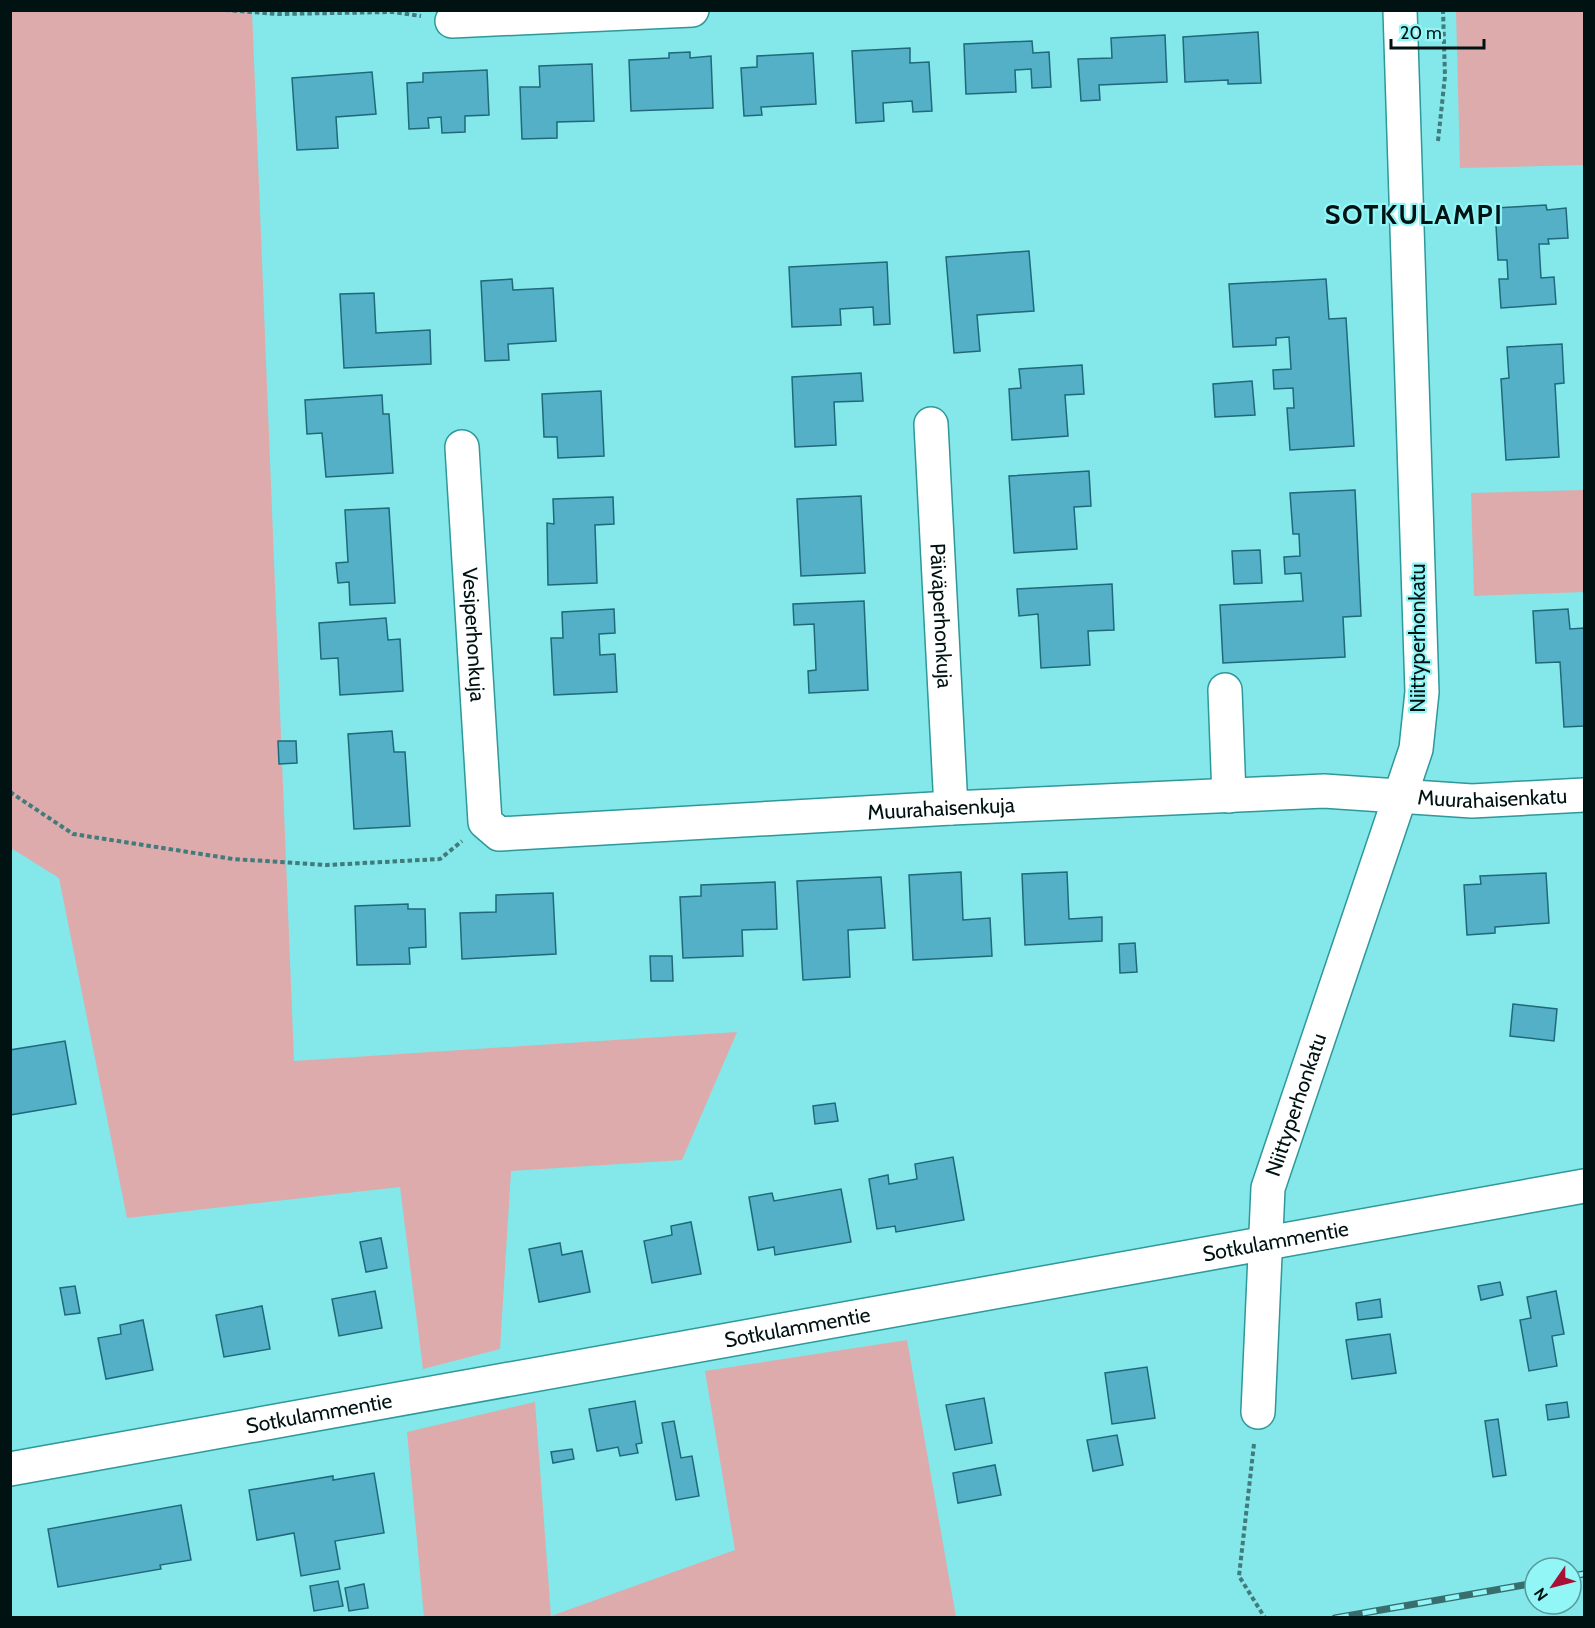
<svg xmlns="http://www.w3.org/2000/svg" width="1595" height="1628" font-family="Cabin,sans-serif">
<style>
.green{fill:#deabac}
.building{fill:#54b0c7;stroke:#1f697a;stroke-width:1.5}
.lines{fill:none;stroke-linecap:round;stroke-linejoin:round}
.minor-casing{stroke:#2e989a;stroke-width:36}
.path{stroke:#417b7c;stroke-width:4;stroke-dasharray:4.5 3;stroke-linecap:butt}
.minor{stroke:#fff;stroke-width:33}
.rail-casing{stroke:#396e6f;stroke-width:7}
.rail{stroke:#92f5f6;stroke-width:4.5;stroke-dasharray:14;stroke-linecap:butt}
.labels{text-anchor:middle;stroke-width:4.5;stroke-linejoin:round;paint-order:stroke}
.street-label{font-size:21px;fill:#001212;stroke:#92f5f6}
.district-label{font-size:27px;font-weight:bold;letter-spacing:1.5px;fill:#001212;stroke:#92f5f6}
</style>
<rect width="100%" height="100%" fill="#84e7e9"/>
<path class="green" d="M10,11h242l42,1050 443,-29 -55,128 -171,11 -11,178 -77,20 -23,-182 -273,31 -68,-340 -48,-30z
M1456,11h128v154l-124,3z
M1584,490v102l-110,4 -3,-103z
M907,1340l49,277h-532l-17,-185 128,-30 16,214 184,-66 -30,-179z"/>
<path class="building" d="M1258,32l3,51 -33,1v-4l-43,2 -2,-45z
M1165,35l2,47 -68,3 1,15 -19,1 -3,-42 34,-1 -1,-20z
M1032,41l1,12 16,-1 2,35 -19,1 -1,-19 -16,1 1,22 -50,2 -2,-50z
M910,48v15l19,-1 3,49 -19,1 -1,-11 -29,2 1,18 -28,2 -4,-72z
M690,52v6l21,-2 2,52 -82,3 -2,-51 40,-2v-5z
M813,53l3,51 -55,3 1,8 -18,1 -3,-48 16,-1v-11z
M592,64l2,57 -37,1v16l-35,1 -2,-52h20l-1,-21z
M487,70l2,45 -24,1v16l-23,1 -1,-16 -13,1 1,10 -20,1 -2,-46 16,-1v-9z
M372,72l4,42 -40,3 2,31 -41,2 -5,-72z
M1546,205l1,5 19,-2 2,30 -20,1 1,5h-10l2,34 13,-1 2,27 -55,4 -2,-29h9l-1,-19h-9l-3,-52z
M1029,251l5,60 -57,4 3,36 -26,2 -8,-96z
M887,262l3,62 -16,1 -1,-18 -33,2 1,16 -49,2 -3,-60z
M512,279l1,11 40,-2 3,53 -48,3 1,16 -24,1 -4,-80z
M1326,279l3,40 17,-1 8,128 -64,4 -3,-42h7l-1,-20 -19,1 -1,-19 18,-1 -2,-32 -13,1v7l-43,2 -4,-63z
M374,293l2,40 54,-3 1,34 -87,4 -4,-74z
M1562,344l2,39 -9,1 4,73 -53,3 -5,-81 8,-1 -2,-31z
M1082,365l2,29 -19,1 3,41 -56,4 -3,-51 12,-1 -2,-19z
M861,373l2,28 -29,1 2,43 -41,2 -3,-70z
M1252,381l3,34 -40,2 -2,-33z
M601,391l3,65 -46,2 -1,-21h-13l-2,-43z
M382,395l1,19h6l4,59 -67,4 -4,-44 -15,1 -2,-34z
M1089,471l2,35 -17,1 3,42 -63,4 -5,-77z
M1355,490l6,126 -18,1 2,40 -122,6 -3,-58 83,-4 -2,-28 -16,1 -1,-17 16,-1 -1,-22h-6l-3,-41z
M861,496l4,77 -64,3 -4,-77z
M613,497l1,27 -19,1 2,58 -49,2 -1,-62 7,1 -1,-25z
M389,508l6,95 -45,2 -1,-23 -11,1 -2,-20 12,-1 -3,-52z
M1260,550l2,33 -28,1 -2,-33z
M1112,584l2,46 -26,1 2,34 -49,3 -3,-54 -19,2 -2,-27z
M864,601l4,89 -59,3 -1,-22 8,-1 -2,-46 -20,1 -1,-21z
M614,609l1,24 -16,1 1,21 15,-1 2,38 -63,3 -3,-57h12l-1,-26z
M1568,609l2,20 14,-1v98l-20,1 -4,-65 -24,1 -3,-52z
M386,618l2,22 12,-1 3,52 -63,4 -2,-37 -17,1 -2,-36z
M392,731l2,21h11l5,74 -56,3 -6,-95z
M278,741h18l1,22 -18,1z
M961,872l2,48 27,-2 2,38 -79,4 -4,-85z
M1067,872l2,47 33,-2v24l-77,4 -3,-71z
M1546,873l3,50 -54,4v6l-28,2 -3,-50 17,-1 -1,-8z
M881,877l4,51 -37,2 2,47 -47,3 -6,-99z
M775,882l2,47 -35,1 1,26 -60,2 -3,-61 21,-1v-11z
M553,893l3,61 -94,5 -2,-46 36,-1v-17z
M408,904v5h17l1,38 -17,1 1,16 -53,1 -2,-59z
M1135,943l2,29 -17,1 -1,-29z
M650,956h22l1,25h-22z
M1513,1004l44,5 -3,32 -44,-5z
M65,1041l11,63 -66,11v-65z
M835,1103l3,18 -23,3 -2,-18z
M953,1157l11,63 -68,12 -1,-6 -18,3 -8,-50 19,-4 1,9 28,-5 -2,-15z
M841,1189l10,53 -76,13 -1,-8 -16,3 -9,-53 23,-4 2,8z
M691,1222l10,52 -49,9 -8,-42 28,-6 -1,-9z
M381,1238l6,30 -21,4 -6,-30z
M560,1243l2,12 20,-4 8,41 -51,10 -10,-53z
M1500,1282l3,13 -22,5 -3,-14z
M75,1286l5,27 -15,2 -5,-27z
M375,1291l7,37 -43,8 -7,-37z
M1556,1291l8,43 -12,2 5,30 -28,5 -9,-51 11,-2 -4,-21z
M1380,1299l2,18 -24,3 -2,-17z
M262,1306l8,43 -46,8 -8,-42z
M143,1320l10,50 -47,9 -8,-41 23,-4 -1,-9z
M1390,1334l6,39 -44,6 -6,-39z
M1147,1367l8,51 -43,6 -7,-51z
M984,1398l8,45 -37,7 -9,-45z
M635,1401l7,42 -6,1 2,9 -18,3 -2,-9 -21,4 -8,-42z
M1567,1402l2,15 -21,3 -2,-15z
M1498,1419l8,56 -13,2 -8,-56z
M674,1421l7,37 11,-2 7,40 -23,4 -14,-77z
M1117,1435l6,30 -30,6 -6,-31z
M572,1449l2,10 -21,4 -2,-11z
M995,1465l6,30 -43,8 -5,-30z
M374,1473l10,60 -49,8 5,28 -39,7 -7,-43 -37,7 -8,-50 84,-14v4z
M181,1505l10,55 -31,5 1,4 -103,18 -10,-58z
M338,1581l5,25 -29,5 -4,-25z
M364,1584l4,24 -19,3 -4,-23z"/>
<g class="lines">
<defs>
<g id="minor">
<path d="M452,21l240,-11"/>
<path id="s1" d="M931,424l20,384"/>
<path id="s2" d="M462,447l23,375 14,12 452,-26 373,-17 148,10 112,-6"/>
<path d="M1225,690l4,106"/>
<path id="s3" d="M1258,1412l10,-224 148,-439 6,-57 -22,-682"/>
<path id="s4" d="M10,1469l1574,-283"/>
</g>
</defs>
<use href="#minor" class="minor-casing"/>
<path class="path" d="M225,10l53,4 115,-2 28,4
M1438,141l7,-65 -2,-66
M10,792l63,42 160,25 94,6 113,-6 22,-18
M1254,1444l-15,132 26,42"/>
<use href="#minor" class="minor"/>
<defs>
<path id="rail" d="M1571,1576l13,-2
M1335,1618l200,-35"/>
</defs>
<use href="#rail" class="rail-casing"/>
<use href="#rail" class="rail"/>
</g>
<g class="labels">
<g class="street-label">
<text dy="7" stroke="none"><textPath href="#s1" startOffset="192">Päiväperhonkuja</textPath></text>
<text dy="7" stroke="none"><textPath href="#s2" startOffset="188">Vesiperhonkuja</textPath></text>
<text transform="translate(1418 638) rotate(-90)" y="7">Niittyperhonkatu</text>
<text dy="7" stroke="none"><textPath href="#s2" startOffset="1389">Muurahaisenkatu</textPath></text>
<text dy="7" stroke="none"><textPath href="#s2" startOffset="837">Muurahaisenkuja</textPath></text>
<text dy="7" stroke="none"><textPath href="#s3" startOffset="312">Niittyperhonkatu</textPath></text>
<text dy="7" stroke="none"><textPath href="#s4" startOffset="1286">Sotkulammentie</textPath></text>
<text dy="7" stroke="none"><textPath href="#s4" startOffset="800">Sotkulammentie</textPath></text>
<text dy="7" stroke="none"><textPath href="#s4" startOffset="314">Sotkulammentie</textPath></text>
</g>
<g class="district-label">
<text x="1414" y="224">SOTKULAMPI</text>
</g>
</g>
<rect width="1595" height="1628" fill="none" stroke="#001212" stroke-width="24"/>
<g transform="translate(1553 1586) rotate(235)"><circle r="28" fill="#92f5f6" stroke="#589a9b" stroke-width="1.5"/>
<path d="M0-4.5L10 22L0 15L-10 22Z" fill="#a81035"/>
<text y="-9" font-size="16" font-weight="bold" text-anchor="middle" fill="#001212">N</text>
</g>
<path d="M1391 39v9h93v-9" fill="none" stroke="#001212" stroke-width="3"/>
<text x="1400" y="39" font-size="18" fill="#001212" stroke="#92f5f6" stroke-width="4.5" paint-order="stroke">20 m</text>
</svg>
